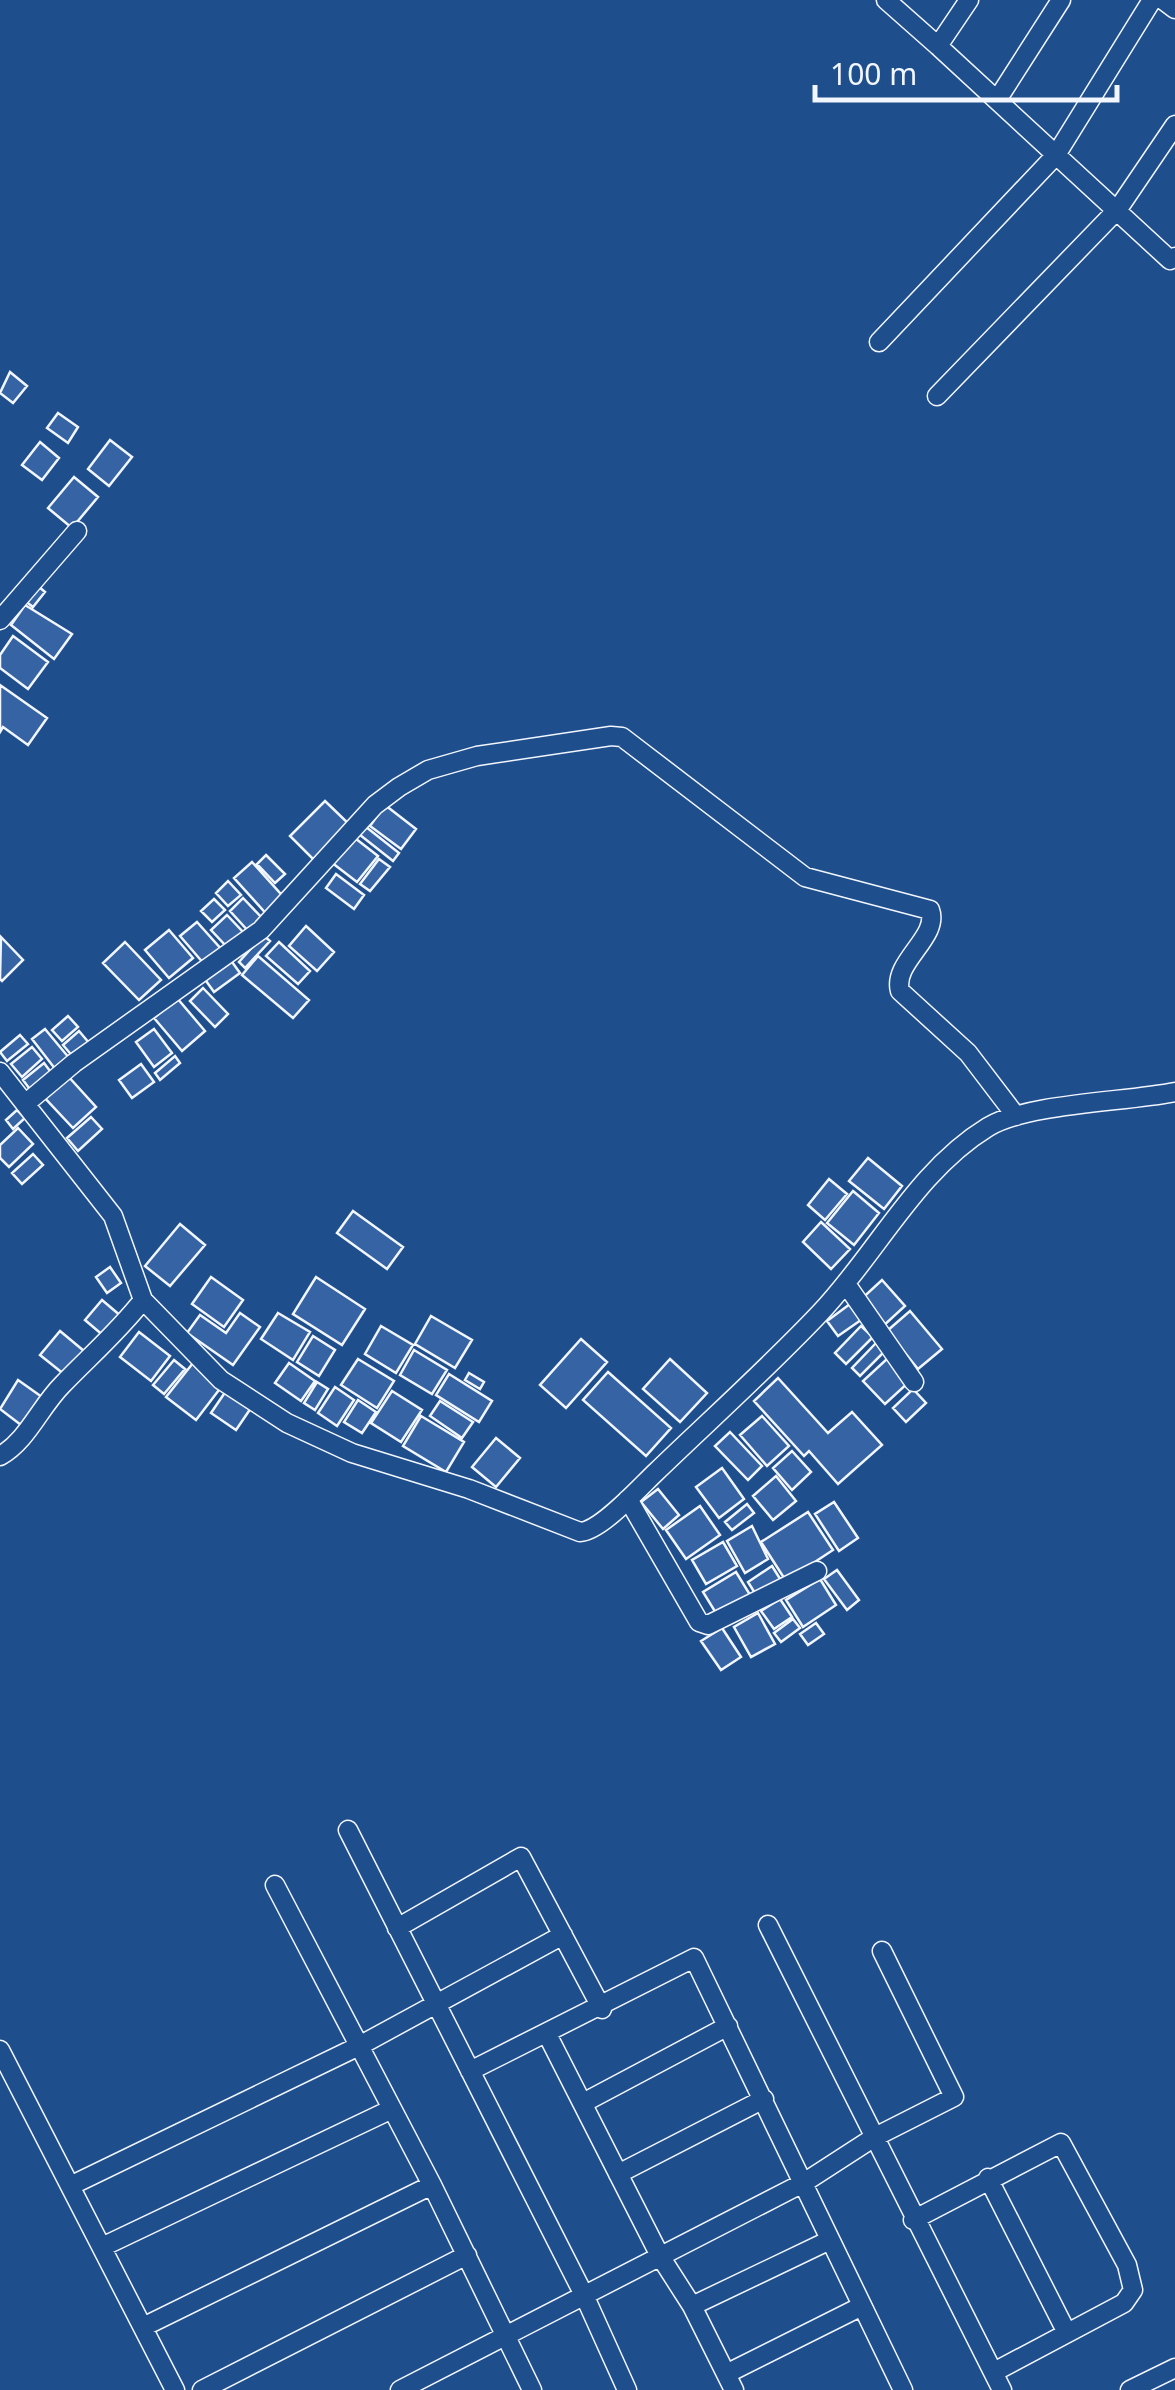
<svg xmlns="http://www.w3.org/2000/svg" width="1175" height="2390" font-family="'Noto Sans',sans-serif">
<style>
.building{fill:#3563a3;stroke:#f2f6ff;stroke-width:2.5}
.lines{fill:none;stroke-linecap:round;stroke-linejoin:round}
.minor-casing{stroke:#f2f6ff;stroke-width:21}
.minor{stroke:#1f4e8c;stroke-width:18}
</style>
<rect width="100%" height="100%" fill="#1f4e8c"/>
<path class="building" d="M10,372l17,14 -14,17 -13,-10z
M58,413l20,14 -10,16 -21,-15z
M110,440l22,17 -23,29 -21,-17z
M40,442l19,16 -17,22 -20,-15z
M74,477l24,20 -26,31 -24,-20z
M32,581l13,11 -12,15 -13,-10z
M25,605l47,29 -18,25 -43,-34z
M13,636l35,26 -20,27 -28,-21v-13z
M0,685l47,33 -19,27 -25,-18 -3,5z
M325,801l26,25 -35,36 -26,-26z
M385,805l31,24 -15,20 -31,-23z
M361,823l38,30 -6,8 -38,-30z
M351,835l27,21 -21,26 -26,-20z
M266,855l19,19 -10,9 -18,-19z
M379,859l11,8 -20,24 -10,-7z
M252,862l36,40 -18,16 -36,-40z
M336,874l28,21 -10,14 -28,-21z
M228,881l13,14 -13,11 -12,-13z
M243,898l21,22 -14,13 -20,-22z
M214,899l11,11 -13,12 -11,-11z
M227,915l16,17 -16,15 -16,-17z
M197,922l25,28 -17,15 -25,-29z
M306,926l28,26 -17,19 -28,-25z
M169,930l24,28 -24,20 -24,-28z
M263,935l7,6 -25,27 -6,-6z
M1,937l22,23 -21,21 -2,-2z
M125,942l36,38 -22,20 -36,-37z
M279,942l31,29 -12,13 -32,-28z
M227,955l13,18 -26,19 -13,-18z
M258,956l51,44 -16,18 -51,-43z
M203,988l25,26 -13,13 -25,-26z
M177,998l28,33 -23,20 -28,-33z
M68,1016l10,11 -16,14 -10,-11z
M45,1029l25,30 -14,11 -24,-31z
M154,1029l18,24 -18,14 -18,-25z
M79,1031l11,13 -16,14 -11,-13z
M20,1035l8,9 -21,17 -7,-9z
M32,1047l10,12 -20,18 -11,-13z
M175,1056l5,7 -20,17 -5,-7z
M44,1063l9,12 -21,17 -9,-12z
M141,1064l13,18 -22,16 -13,-18z
M67,1075l29,32 -23,21 -30,-32z
M17,1110l8,8 -12,11 -7,-9z
M91,1117l11,12 -24,22 -11,-13z
M18,1128l15,16 -24,23 -9,-9v-13z
M33,1154l10,11 -21,19 -10,-11z
M868,1158l34,28 -18,23 -35,-28z
M829,1179l18,15 -22,26 -17,-15z
M853,1191l26,22 -25,32 -27,-22z
M353,1211l50,36 -16,22 -50,-36z
M821,1222l29,27 -19,20 -28,-27z
M180,1224l25,21 -35,41 -25,-20z
M110,1267l11,16 -14,10 -11,-16z
M211,1277l32,23 -19,27 -32,-23z
M316,1277l49,32 -23,36 -49,-31z
M882,1280l23,26 -24,22 -23,-26z
M102,1300l20,17 -17,20 -20,-17z
M850,1304l11,16 -23,16 -11,-15z
M910,1311l32,38 -24,20 -31,-38z
M240,1313l20,14 -27,38 -46,-32 13,-18 26,18z
M278,1313l32,19 -17,28 -32,-21z
M431,1316l41,24 -17,28 -40,-24z
M381,1326l32,19 -17,28 -31,-19z
M861,1326l12,11 -27,27 -11,-11z
M60,1331l24,20 -19,24 -25,-20z
M139,1332l31,24 -19,25 -31,-24z
M313,1336l22,14 -16,26 -22,-14z
M581,1339l26,23 -41,46 -26,-23z
M876,1343l8,9 -24,24 -8,-8z
M414,1350l33,20 -15,24 -32,-19z
M888,1358l21,24 -24,22 -22,-23z
M358,1359l36,22 -17,27 -36,-23z
M670,1359l37,34 -27,29 -37,-33z
M174,1360l11,9 -21,25 -11,-9z
M193,1363l29,23 -26,34 -30,-23z
M289,1363l26,18 -14,20 -26,-18z
M608,1372l63,56 -25,28 -63,-56z
M469,1373l15,9 -4,7 -15,-9z
M449,1374l43,27 -13,21 -43,-27z
M778,1378l50,55 24,-21 30,33 -44,39 -29,-33 -5,5 -50,-55z
M18,1380l24,17 -21,28 -21,-16z
M317,1382l11,7 -13,21 -11,-7z
M335,1387l19,13 -17,26 -19,-13z
M228,1388l25,17 -17,25 -25,-17z
M913,1389l13,14 -20,19 -13,-14z
M392,1391l30,19 -21,32 -30,-19z
M358,1400l18,12 -14,21 -18,-11z
M440,1401l33,21 -11,16 -32,-22z
M421,1416l43,26 -18,30 -43,-26z
M762,1416l27,30 -22,20 -27,-31z
M730,1432l32,34 -14,14 -33,-34z
M496,1438l24,20 -24,29 -24,-20z
M792,1451l19,21 -19,18 -19,-22z
M722,1468l22,31 -25,19 -23,-31z
M776,1476l20,25 -23,19 -20,-24z
M658,1489l21,26 -16,14 -22,-27z
M834,1502l24,36 -19,13 -24,-37z
M747,1504l7,9 -22,17 -7,-8z
M700,1506l20,29 -34,24 -20,-29z
M808,1512l25,38 -47,31 -25,-39z
M752,1526l16,33 -23,14 -18,-32z
M723,1542l14,24 -31,18 -14,-24z
M772,1566l10,16 -24,16 -10,-16z
M837,1570l22,30 -12,10 -23,-31z
M736,1572l16,26 -33,20 -16,-26z
M820,1579l16,26 -33,22 -17,-27z
M780,1599l12,18 -18,12 -13,-18z
M758,1613l17,31 -24,13 -17,-30z
M793,1619l7,9 -19,14 -7,-9z
M816,1623l8,11 -16,11 -8,-11z
M722,1628l19,29 -20,13 -20,-29z"/>
<g class="lines">
<defs>
<path id="minor" d="M886,0l52,46
M969,0l-31,46 232,214 5,-3
M1163,0l12,9
M997,100l64,-100
M879,342l177,-187 96,-155
M937,396l181,-187 57,-84
M0,620l77,-89
M0,1072l113,144 30,84 78,80 66,43 65,30 117,36 111,43c21,-1 60,-45 76,-60 55,-53 112,-104 164,-159 57,-60 96,-142 168,-186 40,-24 138,-25 187,-35
M25,1104l49,-41 187,-133 114,-125 24,-18 29,-17 49,-14 134,-20 11,1 183,140 125,33c10,27 -38,52 -30,81l68,62 48,63
M846,1284l68,98
M0,1456c27,-15 40,-49 62,-71 28,-29 56,-53 81,-85
M628,1499l71,123 9,3 109,-54
M348,1830l237,467 42,93
M275,1885l157,300 100,205
M768,1925l234,465
M397,1928l124,-71 81,152
M548,2036l112,220 32,50 42,84
M0,2050l175,340
M470,2071l224,-113 209,432
M583,2103l145,-77
M618,2174l146,-75
M988,2178l78,153
M70,2186l289,-140 204,-111
M913,2220l148,-77 66,122 6,25 -9,13 -130,69
M102,2247l290,-138
M692,2306l138,-66
M143,2327l289,-142
M726,2374l136,-68
M202,2390l265,-135
M400,2390l405,-208 68,-44 81,-41 -72,-146
M1130,2390l45,-22"/>
</defs>
<use href="#minor" class="minor-casing"/>
<use href="#minor" class="minor"/>
</g>
<path d="M815 85v15h302v-15" fill="none" stroke="#f2f6ff" stroke-width="5"/>
<text x="830" y="85" font-size="30" fill="#f2f6ff" stroke="#1f4e8c" stroke-width="8" paint-order="stroke">100 m</text>
</svg>
